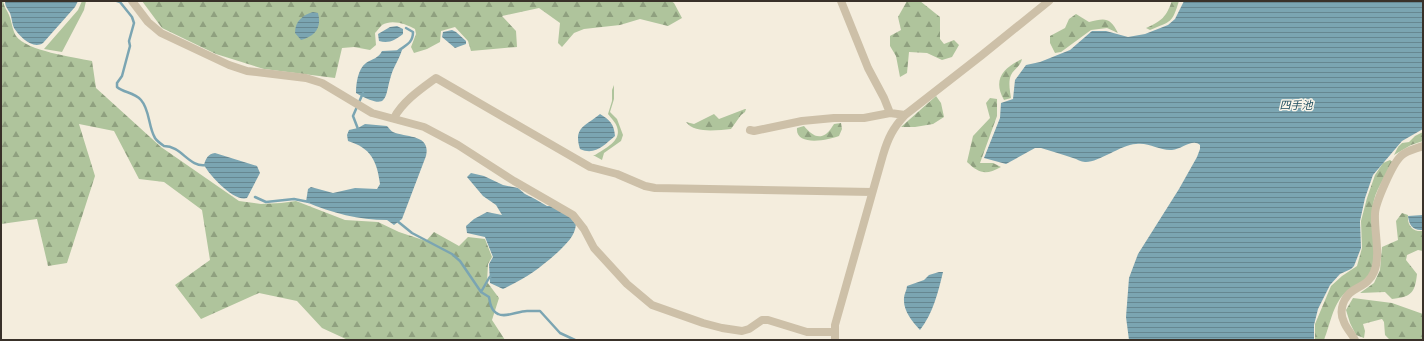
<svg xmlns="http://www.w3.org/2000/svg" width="1424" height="341" font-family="'Nunito Sans','Noto Sans JP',sans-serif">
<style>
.grass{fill:#afc49c}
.forest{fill:url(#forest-firs)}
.water{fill:url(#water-rules)}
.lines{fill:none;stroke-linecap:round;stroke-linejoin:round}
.stream{stroke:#7ba5b2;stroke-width:2.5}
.minor{stroke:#cdc0a8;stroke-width:8}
.labels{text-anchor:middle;stroke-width:3;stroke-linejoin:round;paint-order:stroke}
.water-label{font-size:11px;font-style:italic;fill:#1c4c5d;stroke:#fbf6ea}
</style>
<defs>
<pattern id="forest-firs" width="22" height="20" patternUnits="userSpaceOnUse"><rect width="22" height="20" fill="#afc49c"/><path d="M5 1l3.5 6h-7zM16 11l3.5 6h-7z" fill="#8fa07f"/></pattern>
<pattern id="water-rules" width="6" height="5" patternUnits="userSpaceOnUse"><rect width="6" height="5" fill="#7ba5b2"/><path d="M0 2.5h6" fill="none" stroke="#668791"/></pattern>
</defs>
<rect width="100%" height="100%" fill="#f4eddd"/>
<path class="grass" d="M82,1h4l-2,9 -22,42 -18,-3 34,-39z
M614,85v14l-4,13 7,7 6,16 -2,6 -17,12 -2,7 -9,-5h2c10,-7 27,-14 22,-28 -1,-4 -6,-9 -9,-13l4,-13v-11z"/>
<path class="forest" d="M1,1h2c1,6 4,9 6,14 3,7 3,14 7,21 11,15 57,21 76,25l4,27 65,59 78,54 22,3 20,-1 15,-2 49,19 33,2 21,10 27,9 8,-9 25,14 9,-9 17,2 7,18 -4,7 -1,18 12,16 -7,22 13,20h-157l-26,-12 -25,-27 -38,-8 -58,26 -26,-34 35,-25 -8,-50 -38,-28 -25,-3 -25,-48 -35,-7 16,52 -28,87 -19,3 -11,-47 -36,5z
M142,1h529l3,2 8,15 -14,8 -28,-7 -20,6 -36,4 -10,4 -12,14 -4,-4 2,-20 -21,-15 -37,8 14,15 1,16 -46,4 -3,-10 -13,-14 -14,4 -1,11 -13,7 -13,4 -3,-6 5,-13 -1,-5c-9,-5 -23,-10 -33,-4 -2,2 -5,6 -7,8l1,12 -6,5 -16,-3 -12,1 -7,30 -71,-9 -48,-15 -54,-26z
M907,1h13l20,16v22l4,5 10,-4 5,5 -7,12 -10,3 -15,-7 -18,-1 -2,21 -7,4 -4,-21 -6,-10v-10l11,-6 -3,-13z
M1172,1h7c-7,22 -7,20 -29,29l-4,-2c16,-7 20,-11 26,-27z
M1076,14l13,8c16,-4 21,-5 29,11l-11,-5 -16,2 -30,22 -6,1 -5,-10v-7l15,-8 4,-9z
M1022,59c-1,7 -8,10 -11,16 -3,7 -1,16 0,23l-7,2c-12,-21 0,-32 18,-41z
M936,96l5,7 3,14 -11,7 -18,3h-14z
M990,98l7,1v17l-17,47h13l8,4c-16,9 -22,6 -34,-5l6,-26 17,-18 -4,-15z
M745,109h1l-1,3 -4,3 -10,14c-13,1 -36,5 -45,-7l8,2 20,-10 5,5z
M841,123l1,6 -3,7c-10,4 -44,11 -42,-8l7,-2c6,7 13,14 22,8 3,-2 6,-7 8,-10z
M1423,132v9l-12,4 -17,10 4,-8 4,-4 7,-1 6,-6z
M1390,160l3,2c-7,14 -19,29 -20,44 -2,17 5,50 -1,64 -4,13 -18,15 -27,23 -12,11 -15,32 -21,47h-9v-16l16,-38 11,-10 15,-10 5,-18 -1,-27 6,-23 8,-23 8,-12z
M1402,213l6,2c-1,10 4,17 15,16v20l-5,-1 -11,5 -1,5 11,14c-2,18 -5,23 -25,25l-7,-7 -25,1 14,-10 6,-13 2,-23 16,-7 -2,-19z
M1353,298l39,5 31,11v26h-33l-5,-5 -1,-13 -2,-3 -19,5 2,7 -1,7 -8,-3 -6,-12 -4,-13z"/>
<path class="water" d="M5,1h73l-3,6 -32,36c-10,7 -23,-6 -29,-15 -2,-4 -2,-10 -4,-15 -3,-5 -5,-7 -5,-12z
M1184,1h239v128l-21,12 -29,34 -8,23 -5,23 1,27 -7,18 -3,3 -11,5 -10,11 -12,24 -4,16v15h-185l-3,-23 3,-39 9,-24 41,-65 18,-32 3,-8v-4c-7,-7 -18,4 -28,5 -12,1 -23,-8 -36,-6 -16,1 -38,19 -51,18 -4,0 -8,-3 -12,-4 -10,-3 -21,-7 -32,-10h-6l-29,16 -22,-6 16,-40 1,-15 12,-4 2,-19 11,-15 14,-3 30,-12 22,-19h14l22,6 17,-3 23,-9 7,-6z
M313,12l5,1c4,15 -3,23 -17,27l-6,-7c0,-12 8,-18 18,-21z
M397,26l6,3v5c-8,6 -14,10 -24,7l-1,-7 12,-7z
M452,30l4,2 10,9v3l-11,4 -13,-11 1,-5z
M402,50c-2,7 -6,13 -9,20 -10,26 -1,43 -37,23 0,-10 2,-24 10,-30 6,-4 13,-5 16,-12z
M600,114c10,6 14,10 15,22 -11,9 -20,20 -35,13 -7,-22 6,-23 20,-35z
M365,124l22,2c2,2 4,5 6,6 14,6 38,2 33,24l-24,63 -8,6 -7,-5c-28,0 -55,-7 -81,-18l2,-13 3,-2 22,6 22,-5 22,1 3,-5c-3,-23 -9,-36 -32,-43l-1,-6 2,-5 9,-2z
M215,153l42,13 3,7 -13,25c-13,4 -37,-22 -43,-33 2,-7 4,-11 11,-12z
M471,173l13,3 19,9 15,3 7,6 10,5 12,7h7l12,7 10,11c-1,12 -9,19 -18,28 -19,17 -32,26 -55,37l-13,-6 -1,-19 4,-7 -8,-20 -18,-4 -1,-7 8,-7 13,-7 15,3 -6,-10 -13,-9 -16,-19z
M1423,215v15c-10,1 -14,-5 -15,-14z
M939,272h4c-5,21 -10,41 -23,58 -8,-9 -17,-19 -16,-32 0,-4 3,-8 3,-12l17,-6 5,-5z"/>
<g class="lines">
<path class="stream" d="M117,1l3,1 12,15 2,6 -5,18 1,5 -8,30 -5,7v4c7,6 17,5 24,13 9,10 7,26 14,38 2,3 6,6 9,8 18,0 25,22 42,19
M398,51c8,-6 15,-8 15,-19l-7,-4
M358,129l-5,-13 10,-23
M255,197l11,5 28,-3 15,3
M396,220l16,13 40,21 8,7 21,31
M492,275l-3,3 -8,14 8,5c1,6 2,14 9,17 8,4 20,-3 29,-3 4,0 8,0 13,0l20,22 15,7"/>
<path class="minor" d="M132,1l16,21 13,11 68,32 18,6 59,7 16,5 50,30 52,14 34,18 56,36 59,34 11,14 10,19 33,36 25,21 51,18 19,5 20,3 7,-2 13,-9h6l39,12h28
M841,1l27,67 16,30 6,15
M394,118c9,-17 27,-29 42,-40l154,89 27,7 28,12 10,2 217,4
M750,130l4,1 48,-10 32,-3h30l26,-5 15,2
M835,340v-15l48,-170c5,-17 10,-27 22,-40l77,-60 67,-54
M1355,340c-3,-6 -9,-12 -11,-18 -6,-12 0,-26 10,-32 8,-5 16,-8 20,-18 7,-17 0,-40 1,-58 0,-11 18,-51 26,-58 6,-6 14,-7 22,-10"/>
</g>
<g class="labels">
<g class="water-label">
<text x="1296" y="109">四手池</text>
</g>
</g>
<rect width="1424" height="341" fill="none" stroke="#393129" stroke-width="4"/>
</svg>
